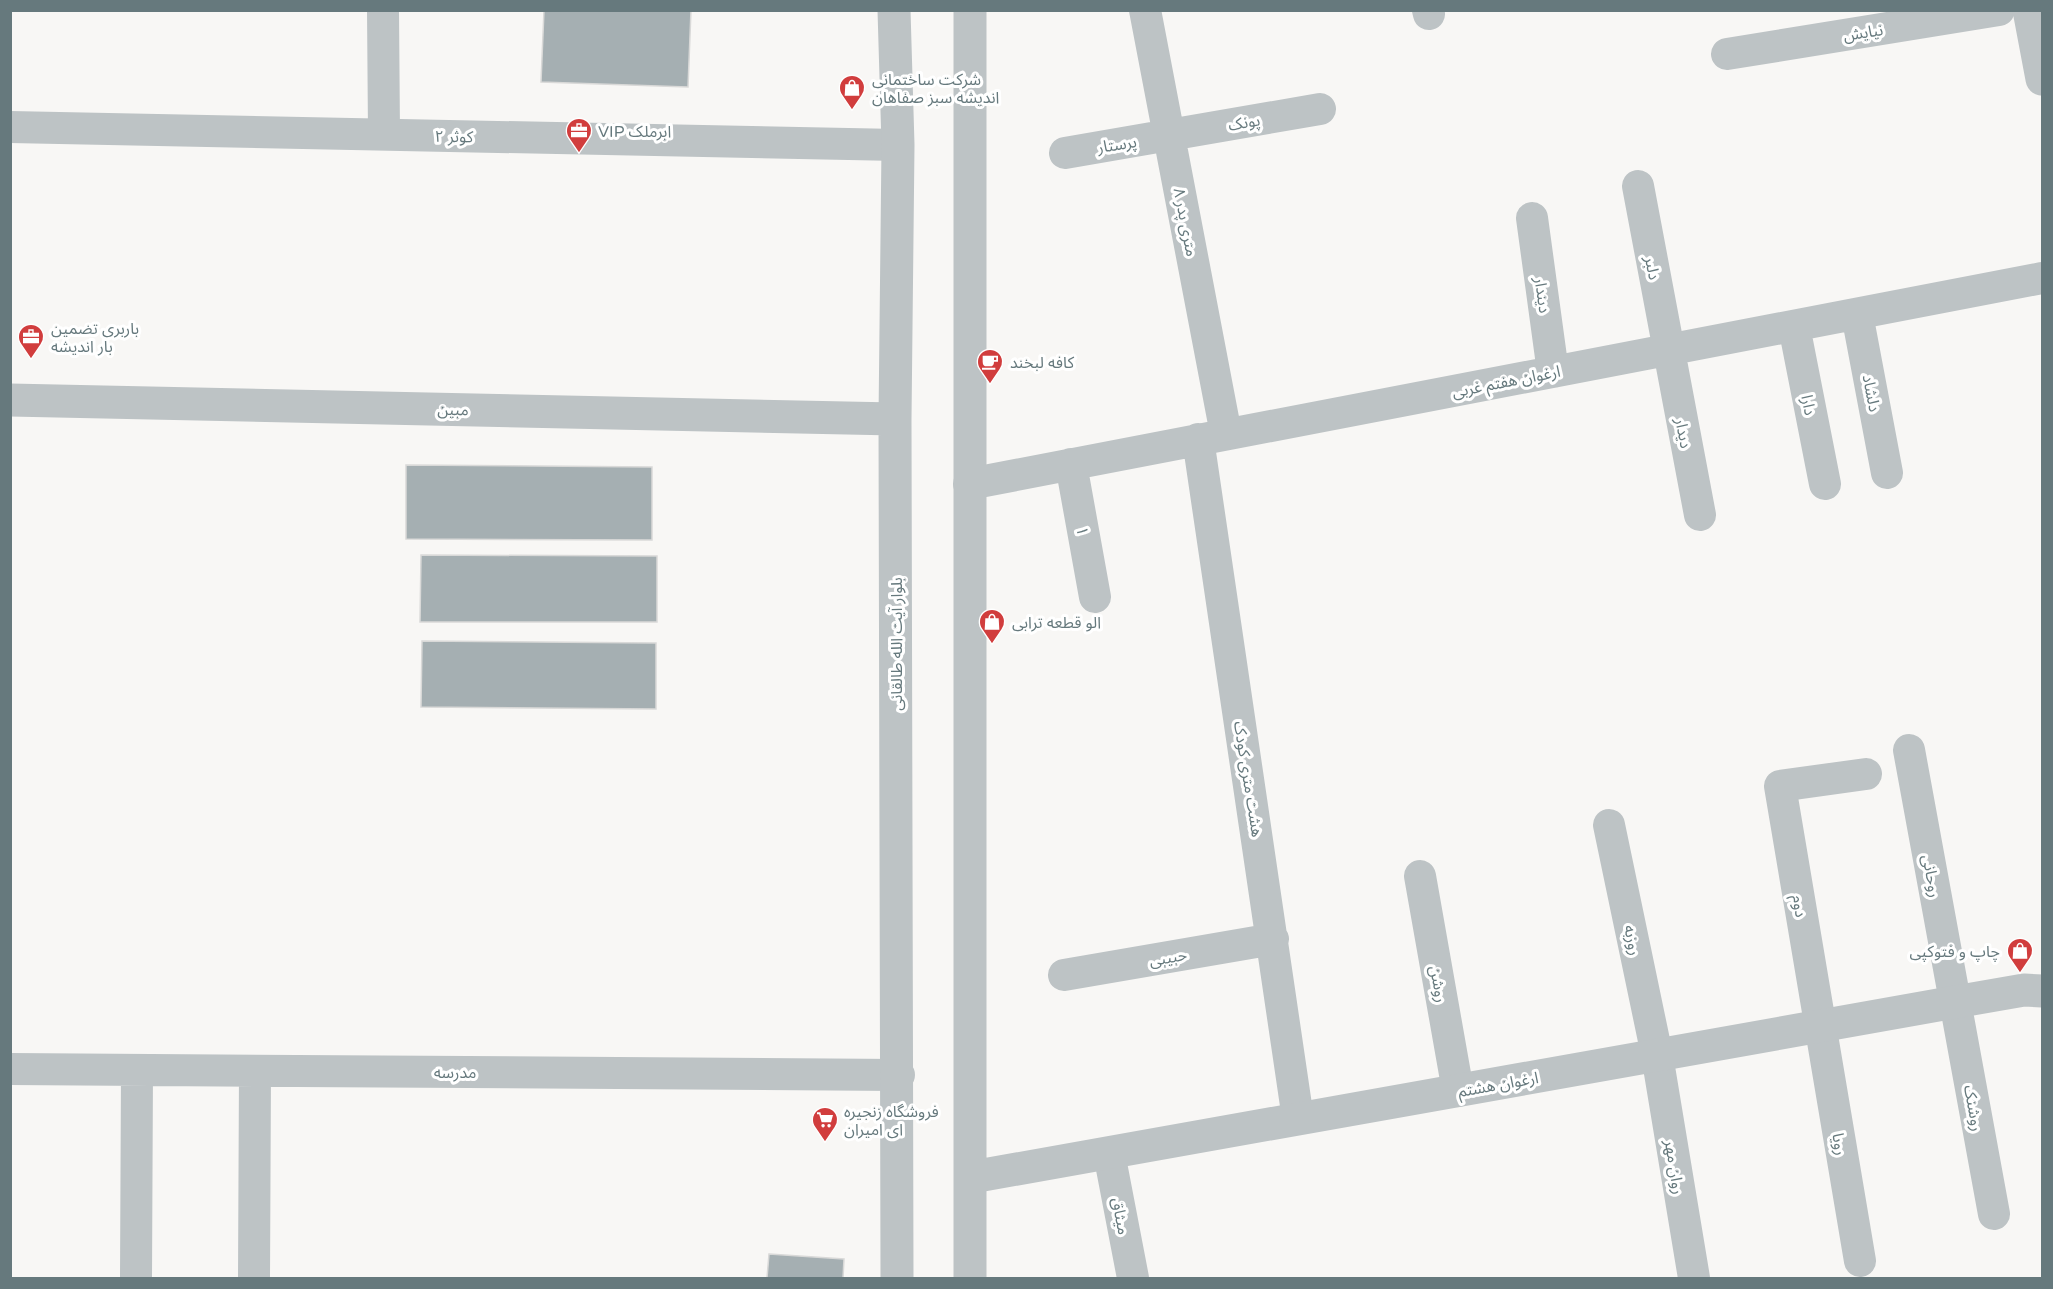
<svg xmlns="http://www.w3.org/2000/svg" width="2053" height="1289" font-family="'Varela Round','Noto Sans Arabic',sans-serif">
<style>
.building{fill:#a5afb2;stroke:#d9d9d8;stroke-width:1.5}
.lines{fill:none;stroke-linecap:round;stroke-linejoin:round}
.minor{stroke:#bdc3c5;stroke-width:32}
.tertiary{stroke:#bdc3c5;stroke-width:33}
.labels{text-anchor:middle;stroke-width:6;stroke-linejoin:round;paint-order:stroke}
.street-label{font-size:16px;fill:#66797d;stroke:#fff}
.poi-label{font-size:16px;fill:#66797d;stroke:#fff;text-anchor:start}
</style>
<rect width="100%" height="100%" fill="#f8f7f5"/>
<path class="building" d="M544,10h147l-3,77 -147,-5z
M406,465l246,2v73l-246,-1z
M421,555l236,1v66h-237z
M422,641l234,2v66l-235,-2z
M769,1254l75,5 -1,19h-76z"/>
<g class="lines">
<path class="minor" d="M383,10l1,124
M1145,10l81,424
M1428,10l1,4
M1727,54l272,-44
M10,127l888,18
M1065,153l255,-44
M1638,186l62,329
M1532,218l21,154
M1857,314l30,159
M1794,326l31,158
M1198,439l100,680
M1071,464l24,133
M969,484l1073,-206
M1909,750l85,464
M1609,825l48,230 37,223
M1420,876l38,215
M1064,975l209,-36
M10,1069l889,6
M1109,1153l24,125
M1860,1261l-80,-475 86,-12
M136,1278l1,-208
M254,1278l1,-207"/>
<path class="tertiary" d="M894,10l4,135 -3,274 2,859
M970,10v1268
M2029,10l13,69
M10,400l885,19
M972,1177l983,-175 69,-12 18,1"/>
</g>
<defs>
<symbol id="shop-pin" viewBox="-11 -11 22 30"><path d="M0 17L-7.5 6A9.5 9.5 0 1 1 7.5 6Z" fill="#d13d3d" stroke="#fff"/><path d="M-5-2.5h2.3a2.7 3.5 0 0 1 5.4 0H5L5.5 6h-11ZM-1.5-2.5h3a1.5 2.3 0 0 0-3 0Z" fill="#fff"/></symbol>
<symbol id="office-pin" viewBox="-11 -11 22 30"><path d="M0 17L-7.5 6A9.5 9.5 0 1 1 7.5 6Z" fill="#d13d3d" stroke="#fff"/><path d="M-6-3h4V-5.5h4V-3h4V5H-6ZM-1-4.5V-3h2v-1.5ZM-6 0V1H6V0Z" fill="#fff"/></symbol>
<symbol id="cafe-pin" viewBox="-11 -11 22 30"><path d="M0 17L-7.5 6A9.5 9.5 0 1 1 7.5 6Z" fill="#d13d3d" stroke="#fff"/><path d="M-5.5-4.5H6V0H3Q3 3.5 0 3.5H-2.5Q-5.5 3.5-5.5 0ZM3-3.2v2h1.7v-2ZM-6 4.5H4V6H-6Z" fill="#fff"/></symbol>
<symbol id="supermarket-pin" viewBox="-11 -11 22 30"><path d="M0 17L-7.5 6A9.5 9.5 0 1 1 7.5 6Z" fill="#d13d3d" stroke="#fff"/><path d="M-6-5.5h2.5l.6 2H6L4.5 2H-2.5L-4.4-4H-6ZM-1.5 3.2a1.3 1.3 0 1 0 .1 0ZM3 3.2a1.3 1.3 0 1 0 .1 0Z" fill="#fff"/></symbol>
</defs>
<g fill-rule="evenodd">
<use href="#shop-pin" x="837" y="73" width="30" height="40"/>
<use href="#office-pin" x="564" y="116" width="30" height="40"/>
<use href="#office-pin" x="16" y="322" width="30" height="40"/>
<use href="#cafe-pin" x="975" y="347" width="30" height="40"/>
<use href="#shop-pin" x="977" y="607" width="30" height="40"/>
<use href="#shop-pin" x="2005" y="936" width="30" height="40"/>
<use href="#supermarket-pin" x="810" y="1105" width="30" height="40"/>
</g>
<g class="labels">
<g class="street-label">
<text transform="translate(1863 32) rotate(-9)" y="6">نیایش</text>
<text transform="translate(1244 122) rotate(-10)" y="6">پونک</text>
<text transform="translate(454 136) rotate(1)" y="6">کوثر ۲</text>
<text transform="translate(1117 144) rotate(-9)" y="6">پرستار</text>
<text transform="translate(1186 222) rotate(79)" y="6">۸ متری پدر</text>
<text transform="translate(1653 268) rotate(79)" y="6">دلبر</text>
<text transform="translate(1543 295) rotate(82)" y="6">دیندار</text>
<text transform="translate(1506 381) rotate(-11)" y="6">ارغوان هفتم غربی</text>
<text transform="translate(1872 393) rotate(79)" y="6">دلشاد</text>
<text transform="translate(1809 405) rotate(79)" y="6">دارا</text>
<text transform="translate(453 409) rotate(1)" y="6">مبین</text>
<text transform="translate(1684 433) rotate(79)" y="6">دیدار</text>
<text transform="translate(1083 531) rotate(80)" y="6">۱</text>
<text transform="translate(896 644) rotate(-90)" y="6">بلوار آیت الله طالقانی</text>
<text transform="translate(1249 779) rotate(81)" y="6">هشت متری کودک</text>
<text transform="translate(1932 876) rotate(80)" y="6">روحانی</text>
<text transform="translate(1800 906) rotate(81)" y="6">دوم</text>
<text transform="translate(1633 940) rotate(78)" y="6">روزبه</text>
<text transform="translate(1168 957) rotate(-10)" y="6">حبیبی</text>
<text transform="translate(1439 984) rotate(80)" y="6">روشن</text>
<text x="455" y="1078">مدرسه</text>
<text transform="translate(1498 1084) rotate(-10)" y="6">ارغوان هشتم</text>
<text transform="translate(1974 1108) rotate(80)" y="6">روشنک</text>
<text transform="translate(1840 1144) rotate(80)" y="6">رویا</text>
<text transform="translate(1675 1167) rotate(81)" y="6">روان مهر</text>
<text transform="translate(1121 1216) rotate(79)" y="6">میثاق</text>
</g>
<g class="poi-label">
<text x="872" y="85">شرکت ساختمانی<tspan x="872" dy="18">اندیشه سبز صفاهان</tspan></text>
<text x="598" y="137">VIP ابرملک</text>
<text x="51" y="334">باربری تضمین<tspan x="51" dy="18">بار اندیشه</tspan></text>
<text x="1010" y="368">کافه لبخند</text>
<text x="1012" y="628">الو قطعه ترابی</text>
<text x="2000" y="957" text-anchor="end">چاپ و فتوکپی</text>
<text x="844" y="1117">فروشگاه زنجیره<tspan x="844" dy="18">ای امیران</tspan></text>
</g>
</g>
<rect width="2053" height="1289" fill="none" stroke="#66797d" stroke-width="24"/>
</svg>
